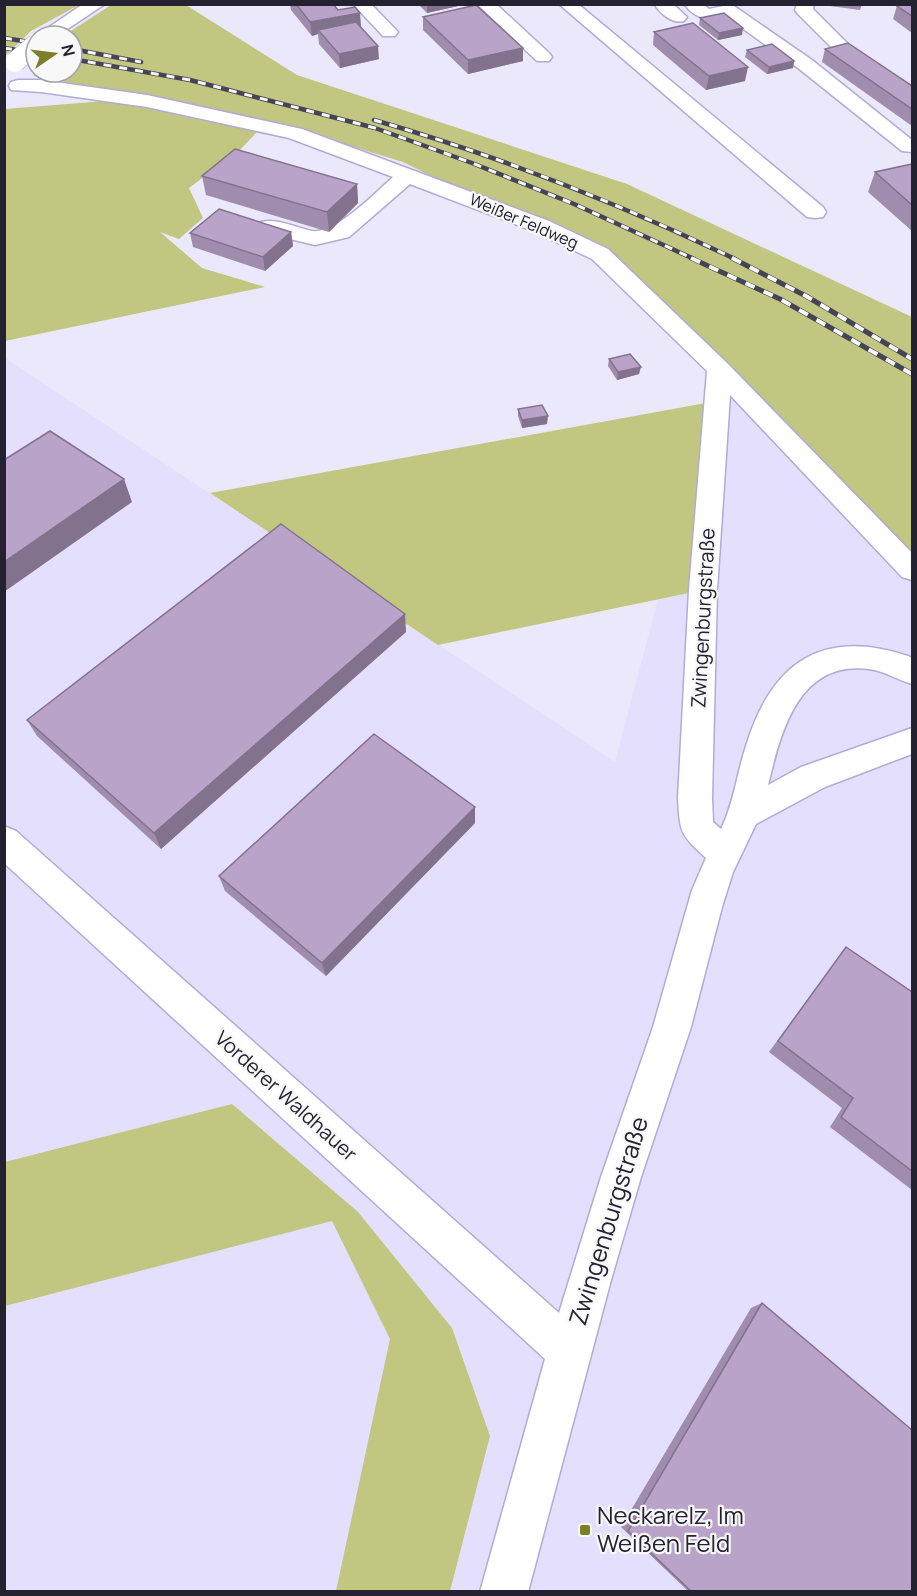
<svg xmlns="http://www.w3.org/2000/svg" width="917" height="1596" font-family="Manrope,sans-serif">
<style>
.built{fill:#e3dffd}
.green{fill:#c1c681}
.lines{fill:none;stroke-linecap:round;stroke-linejoin:round}
.minor-casing{stroke:#b1abd5;stroke-width:3}
.minor{fill:#fff;fill-rule:evenodd}
.rail-far1-casing{stroke:#464354;stroke-width:4.5}
.rail-casing{stroke:#464354;stroke-width:5}
.rail-far1{stroke:#f8f8f8;stroke-width:3;stroke-dasharray:8;stroke-linecap:butt}
.rail{stroke:#f8f8f8;stroke-width:4;stroke-dasharray:10;stroke-linecap:butt}
.minor-bridge-casing{stroke:#b1abd5;stroke-width:21;stroke-linecap:butt}
.minor-bridge{stroke:#fff;stroke-width:20}
.wall{fill:#a08cad}
.shaded-wall{fill:#82728d}
.building{fill:#baa3c9;stroke:#82728d;stroke-width:1.5}
.poi-dot{fill:#7b7f29;stroke:#f8f8f8;stroke-width:2}
.labels{text-anchor:middle;stroke-width:4.5;stroke-linejoin:round;paint-order:stroke}
.far-street-label{font-size:16px;fill:#242131;stroke:#f8f8f8}
.street-label{font-size:20px;fill:#242131;stroke:#f8f8f8}
.near-street-label{font-size:24px;fill:#242131;stroke:#f8f8f8}
.near-poi-label{font-size:24px;fill:#242131;stroke:#f8f8f8;text-anchor:start}
</style>
<rect width="100%" height="100%" fill="#eae8fa"/>
<path class="built" d="M4,357l611,405 104,-393 193,204v1018h-907z"/>
<path class="green" d="M5,4h74v1l-48,26 -26,25z
M111,5h75l111,70 330,109 285,133v256l-193,-204 -119,-115 -63,-25 -134,-67 -102,-31 -94,-22 -173,-33 -2,-13 4,-3v12h36v-36h-9z
M105,101l94,15 59,15 -17,18 -52,39 14,30 -24,21 -19,-7 42,36 63,19 -260,54v-232z
M717,401l-14,189 -265,55 -228,-152z
M232,1104l126,108 94,116 38,108 -40,155h-114l54,-252 -58,-118 -327,85v-144z"/>
<g class="lines">
<defs>
<path id="minor" d="M83,4h22l-48,32h-21z
M353,4h18l27,28 -3,4h-12z
M477,4h19l53,49 3,4 -3,4h-12z
M559,4h19l245,203 3,5 -3,5 -8,1 -8,-1z
M654,4h19l14,13 -3,4c-12,3 -23,-7 -30,-17z
M684,4h19l6,5 19,-4 6,1 78,54 100,80v12l-10,-1 -104,-83 -73,-52c-19,4 -28,4 -41,-12z
M797,4h17l-1,5 40,40 59,38v14l-7,-2 -64,-42 -43,-43 -3,-4z
M18,80h23l106,15 155,34 247,92 59,28 120,115 184,189v27l-10,-3 -172,-182 -13,195 -5,208 1,24 8,7c13,-26 16,-56 25,-83 26,-85 77,-118 162,-90l4,2v26c-15,-4 -27,-13 -43,-15 -71,-9 -88,63 -101,116l33,-18 111,-39v26l-87,33 -69,37 -23,48 -11,35 -31,120 -50,150 -30,103 -83,312h-48l65,-233 -541,-496v-37l12,5 543,482 42,-136 52,-150 39,-137 14,-32c-26,-24 -26,-25 -28,-60l11,-208 18,-219 -115,-112 -59,-28 -123,-47 -61,53 -34,8 -54,-13 -3,-5 3,-5c17,-4 35,6 51,9 24,3 63,-38 81,-54l-104,-39 -142,-31 -106,-15 -30,-2 -2,-4 2,-4z"/>
</defs>
<use href="#minor" class="minor-casing"/>
<use href="#minor" class="minor"/>
<defs>
<path id="rail-far1" d="M4,38l32,5
M4,48l32,5
M72,49l69,13
M72,59l118,21 185,48 97,35 102,41 120,55
M374,120c125,36 244,83 361,139"/>
<path id="rail" d="M691,258l89,41 132,75
M732,258l74,38 106,63"/>
</defs>
<use href="#rail-far1" class="rail-far1-casing"/>
<use href="#rail" class="rail-casing"/>
<use href="#rail-far1" class="rail-far1"/>
<use href="#rail" class="rail"/>
<defs>
<path id="minor-bridge" d="M15,62l21,-18"/>
</defs>
<use href="#minor-bridge" class="minor-bridge-casing"/>
<use href="#minor-bridge" class="minor-bridge"/>
</g>
<path class="wall" d="M290,4h43l5,6 23,16h-1l19,33 -39,9 -21,-24 -1,-10 -6,2 -21,-26z
M418,4h49l-40,9z
M831,4h31l-2,6 -30,-4z
M912,4v29l-19,-14 4,-13z
M423,17l100,44 -55,13 -45,-44z
M700,18l42,17 -24,5 -19,-15z
M654,32l91,49 -39,9 -53,-45z
M825,49l87,37v40l-90,-64z
M747,50l47,11 -1,7 -26,6 -22,-17z
M912,164v67l-44,-39 7,-20z
M202,176l155,8 1,19 -29,29 -123,-37z
M291,232l2,14 -28,25 -72,-24 -3,-14z
M609,359l30,15 -22,6 -9,-14z
M518,409l29,15 -25,4 -4,-12z
M406,632l-245,217 -124,-113 -10,-16z
M475,823l-149,153 -101,-85 -6,-15z
M846,947l66,45v198l-82,-63 12,-19 -73,-56z
M762,1303l150,289h-223l-68,-65 130,-219z"/>
<path class="shaded-wall" d="M427,4h40l-40,9z
M360,13l1,13 -40,8 -3,-4v4l-6,2 -2,-14z
M743,28l-1,7 -24,5 1,-7z
M378,46l1,13 -39,9 -1,-14z
M523,48v13l-55,13v-14z
M794,61l-1,7 -26,6 2,-7z
M748,67l-3,14 -39,9 3,-14z
M357,184l1,19 -29,29 -2,-20z
M291,232l2,14 -28,25 -2,-14z
M641,367l-2,7 -22,6 1,-8z
M548,416l-1,8 -25,4v-8z
M124,479l8,23 -128,90v-30z
M405,614l1,18 -245,217 -7,-16z
M475,807v16l-149,153 -4,-13z"/>
<path class="building" d="M296,4h37l5,6 17,-3 5,6 -50,9z
M904,4h8v12l-15,-10z
M476,5l47,43 -55,12 -45,-43z
M724,13l19,15 -24,5 -19,-15z
M356,22l22,24 -39,8 -21,-24z
M693,23l55,44 -39,9 -55,-44z
M848,43l64,43v23l-87,-60z
M772,44l22,17 -25,6 -22,-17z
M235,149l122,35 -30,28 -125,-36z
M912,164v41l-37,-33z
M219,209l72,23 -28,25 -73,-24z
M630,354l11,13 -23,5 -9,-13z
M542,405l6,11 -26,4 -4,-11z
M50,431l74,48 -120,83v-102z
M281,524l124,90 -251,219 -127,-113z
M374,734l101,73 -153,156 -103,-87z
M846,947l66,45v179l-71,-54 12,-19 -75,-57z
M762,1303l150,127v162h-220l-64,-61z"/>
<rect class="poi-dot" x="579" y="1524" width="12" height="12" rx="3"/>
<g class="labels">
<g class="far-street-label">
<text transform="translate(524 221) rotate(23)" y="6">Weißer Feldweg</text>
</g>
<g class="street-label">
<text transform="translate(703 618) rotate(-87)" y="7">Zwingenburgstraße</text>
<text transform="translate(286 1096) rotate(42)" y="7">Vorderer Waldhauer</text>
</g>
<g class="near-street-label">
<text transform="translate(609 1221) rotate(-73)" y="8">Zwingenburgstraße</text>
</g>
<g class="near-poi-label">
<text x="597" y="1524">Neckarelz, Im<tspan x="597" dy="28">Weißen Feld</tspan></text>
</g>
</g>
<rect width="917" height="1596" fill="none" stroke="#242131" stroke-width="12"/>
<g transform="translate(54 54) rotate(76)"><circle r="28" fill="#f8f8f8" stroke="#a3a2a8" stroke-width="1.5"/>
<path d="M0-4.5L10 22L0 15L-10 22Z" fill="#7b7f29"/>
<text y="-9" font-size="16" font-weight="bold" text-anchor="middle" fill="#242131">N</text>
</g>
</svg>
